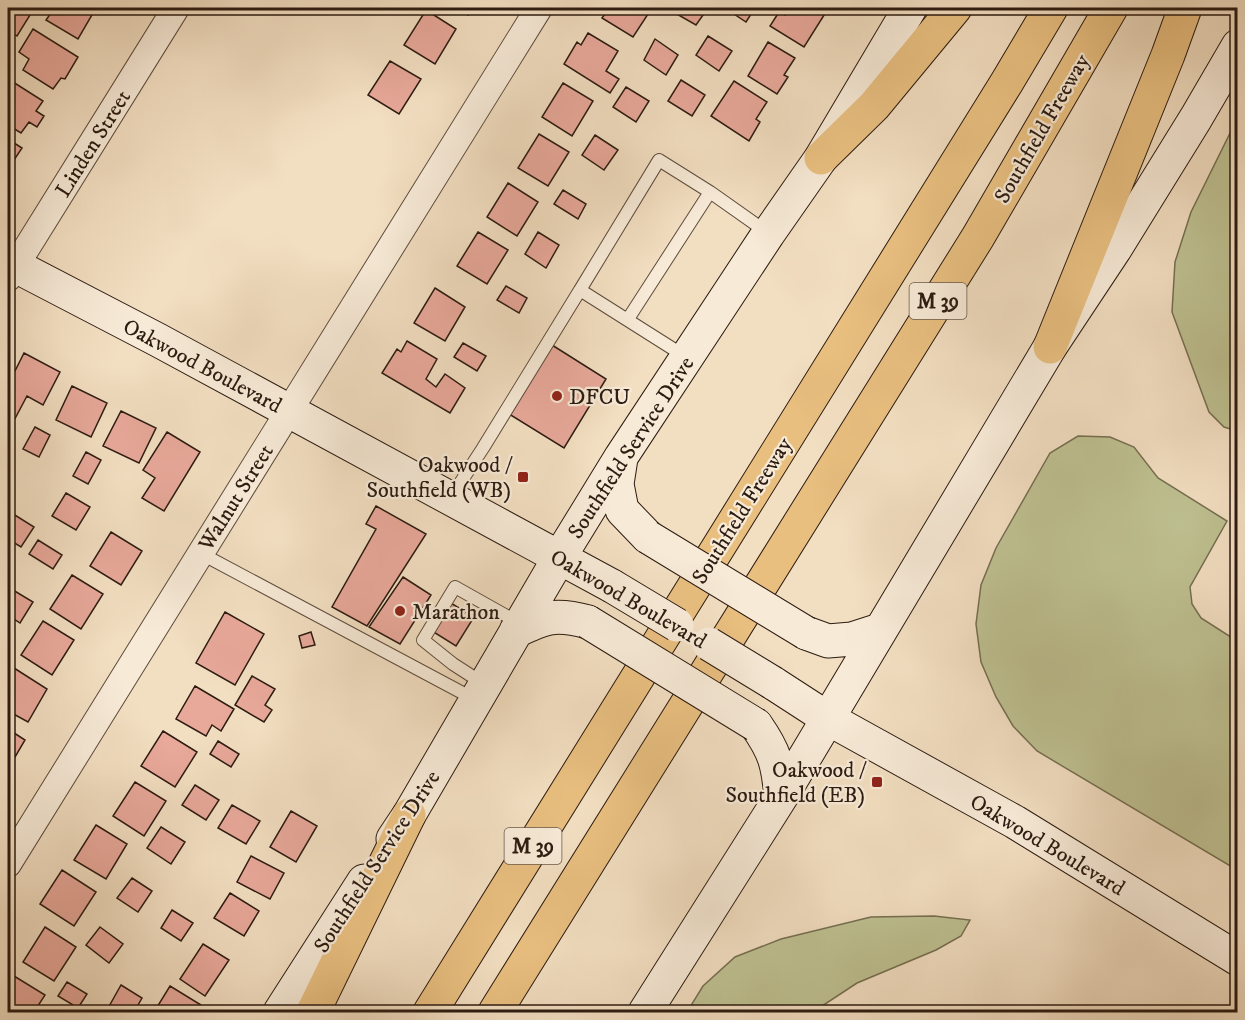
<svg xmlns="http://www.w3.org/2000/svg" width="1245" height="1020" font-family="'IM FELL DW Pica',serif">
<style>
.green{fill:#bec091;stroke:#756e51;stroke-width:1.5}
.building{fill:#e8a89a;stroke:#2c1b11;stroke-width:1.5}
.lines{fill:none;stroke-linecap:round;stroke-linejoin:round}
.service-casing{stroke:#5e4c3d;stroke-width:14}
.minor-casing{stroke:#5e4c3d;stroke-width:28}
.secondary-casing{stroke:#2c1b11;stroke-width:35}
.motorway-casing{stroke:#2c1b11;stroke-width:35}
.service{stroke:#f7ead7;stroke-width:12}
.minor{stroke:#f7ead7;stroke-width:26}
.secondary{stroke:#f7ead7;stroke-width:33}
.motorway{stroke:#e9bf80;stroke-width:33}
.secondary-bridge-casing{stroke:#2c1b11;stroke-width:35;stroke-linecap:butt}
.secondary-bridge{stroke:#f7ead7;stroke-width:33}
.poi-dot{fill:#8f2418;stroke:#f7ead7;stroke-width:2}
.labels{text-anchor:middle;stroke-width:4.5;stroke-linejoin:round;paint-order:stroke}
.shield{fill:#f7ead7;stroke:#69594c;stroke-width:1.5}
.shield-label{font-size:21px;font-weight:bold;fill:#2c1b11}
.street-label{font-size:22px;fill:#2c1b11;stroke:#f7ead7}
.poi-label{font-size:22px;fill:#2c1b11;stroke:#f7ead7;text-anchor:start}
</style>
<rect width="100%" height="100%" fill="#f2dec1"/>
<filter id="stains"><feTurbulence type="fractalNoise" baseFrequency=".00333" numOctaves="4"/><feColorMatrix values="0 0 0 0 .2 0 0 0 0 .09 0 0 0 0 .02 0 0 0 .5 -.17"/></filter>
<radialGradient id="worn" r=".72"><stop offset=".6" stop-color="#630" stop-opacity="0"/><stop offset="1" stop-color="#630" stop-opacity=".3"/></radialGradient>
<path class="green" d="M1237,119v312l-13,-4 -15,-15 -37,-100 3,-50 16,-50z
M1078,436l32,1 24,10 24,31 69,43 -37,66 2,17 9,14 36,23v229l-200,-119 -24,-25 -17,-29 -15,-35 -5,-38 5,-39 15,-37 54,-95z
M934,916l36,4 -9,16 -25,14 -79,33 -44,29h-126l16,-26 32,-29 46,-18 90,-22z"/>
<path class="building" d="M8,8h9l13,7 -13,21 -9,-6z
M43,8h53l-18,31 -32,-19 5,-7z
M457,8h16l-5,7z
M609,8h43l-19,29 -31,-19z
M679,8h29l-12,17 -21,-12z
M725,8h30l-9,14z
M790,8h28l8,4 -22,35 -34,-21 9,-14 6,3z
M426,10l30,19 -21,35 -31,-19z
M33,29l45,28 -13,22 -4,-1 -8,11 -30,-19 6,-11 -10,-7z
M588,33l30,18 -12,20 13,8 -9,14 -46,-29 13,-22 4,3z
M708,36l24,15 -13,20 -23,-16z
M655,39l23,16 -12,20 -22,-15z
M768,42l27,16 -11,17 4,2 -11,17 -29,-18z
M390,61l31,18 -22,35 -31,-19z
M681,80l24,15 -13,21 -24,-15z
M734,81l33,21 -11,17 4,3 -11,19 -38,-25z
M13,82l30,19 -7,10 8,5 -7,11 -8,-5 -8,11 -13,-8v-35z
M563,83l30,18 -21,35 -30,-19z
M626,87l23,14 -13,21 -23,-15z
M539,134l30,18 -21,34 -30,-18z
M595,135l23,15 -14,20 -22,-15z
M8,139l14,9 -14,21z
M508,183l30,19 -21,34 -30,-19z
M563,190l23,14 -8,15 -24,-15z
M478,232l30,18 -21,34 -30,-18z
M538,232l21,13 -13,23 -21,-14z
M506,286l21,12 -8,15 -22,-13z
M435,288l30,19 -20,34 -31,-18z
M407,341l30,18 -11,20 10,8 9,-13 20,14 -15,25 -68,-40 15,-24 4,3z
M463,343l23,13 -9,15 -23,-14z
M552,345l54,34 -42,69 -55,-34z
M24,353l36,19 -17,33 -16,-9 -17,32 -2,-1v-42z
M72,386l35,17 -16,34 -35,-17z
M121,411l35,17 -17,35 -36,-17z
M35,427l15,8 -11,22 -16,-8z
M167,432l33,20 -36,59 -22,-13 13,-20 -12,-8z
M86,452l15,8 -13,24 -15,-8z
M66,493l24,14 -14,23 -24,-14z
M376,506l50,28 -59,92 -35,-19 44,-78 -10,-5z
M10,512l24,15 -13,20 -13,-8v-23z
M111,532l31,19 -21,34 -31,-19z
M38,540l24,15 -9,14 -24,-15z
M72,575l31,19 -22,35 -31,-20z
M403,577l28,18 -31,49 -31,-17z
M8,587l25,15 -13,21 -12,-8z
M449,602l25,15 -18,29 -24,-15z
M225,612l39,22 -29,51 -39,-22z
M43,621l31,19 -22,35 -31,-20z
M311,632l4,13 -13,3 -3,-12z
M14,668l33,21 -19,33 -20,-11v-33z
M252,676l23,13 -10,16 7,5 -8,12 -29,-17z
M195,686l39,23 -13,22 -9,-6 -6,11 -30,-17z
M8,729l17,11 -17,29z
M163,731l34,21 -22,35 -34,-21z
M218,741l21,13 -8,13 -21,-13z
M135,782l31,19 -22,35 -31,-20z
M195,785l24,15 -13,20 -24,-15z
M232,805l28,16 -14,23 -28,-16z
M291,811l26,15 -21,36 -26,-15z
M96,825l31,19 -21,35 -32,-19z
M161,827l24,15 -14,22 -24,-16z
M251,856l33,17 -14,26 -33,-17z
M62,870l34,22 -22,34 -34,-22z
M132,878l20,13 -14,21 -21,-14z
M230,893l29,18 -15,25 -30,-18z
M172,910l21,13 -12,18 -20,-13z
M45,927l31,20 -22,34 -31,-19z
M100,927l23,17 -14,19 -23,-18z
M203,944l26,16 -24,36 -25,-17z
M14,976l31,19 -11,17h-26v-26z
M67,982l20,12 -9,14 -20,-12z
M121,985l21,13 -8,14h-23l-4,-2z
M170,986l31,19 -5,7h-42z"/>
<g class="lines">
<defs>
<path id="service" d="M710,192l58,41
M580,290l79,-130 51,32 -82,127
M451,497l32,-49 97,-158 106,67
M200,553l274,146
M484,684l-31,-20 -30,-24 32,-53 64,36"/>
<path id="minor" d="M8,278l168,-270
M8,864l531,-856"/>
<path id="secondary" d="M8,262l150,78 454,246
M621,458l-4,26 5,26 26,27
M516,631c29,-14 39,-18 72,-9
M806,633l22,8 24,-2 28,-9
M773,683l54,35 188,104 223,137
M756,725c19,27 22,39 25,72
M393,839l16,-24 150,-257 62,-101 147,-223 53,-76 89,-150
M280,1012l84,-131
M645,1012l136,-215 269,-450 65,-98 81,-131 42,-72"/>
<path id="motorway" d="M821,158l53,-52 81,-98
M1050,347l118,-292 17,-47
M313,1012l96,-197
M430,1012l577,-930 44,-74
M495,1012l483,-775 133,-229"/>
</defs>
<use href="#service" class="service-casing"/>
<use href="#minor" class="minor-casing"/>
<use href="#secondary" class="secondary-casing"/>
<use href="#motorway" class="motorway-casing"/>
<use href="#service" class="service"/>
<use href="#minor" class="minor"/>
<use href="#secondary" class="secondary"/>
<use href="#motorway" class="motorway"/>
<defs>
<path id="secondary-bridge" d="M648,537l158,96
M612,586l65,39
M588,622l168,103
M709,644l64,39"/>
</defs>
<use href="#secondary-bridge" class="secondary-bridge-casing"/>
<use href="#secondary-bridge" class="secondary-bridge"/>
</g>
<g class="poi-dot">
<circle cx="557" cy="396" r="6"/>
<rect x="517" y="471" width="12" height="12" rx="3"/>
<circle cx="400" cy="611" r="6"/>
<rect x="871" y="776" width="12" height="12" rx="3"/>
</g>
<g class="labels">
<g class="shield">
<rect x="909.5" y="283" width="57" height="36" rx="4.5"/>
<rect x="504.5" y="828" width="57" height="36" rx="4.5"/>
</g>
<g class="shield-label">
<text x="938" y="308">M 39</text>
<text x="533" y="853">M 39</text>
</g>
<g class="street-label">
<text transform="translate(1041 128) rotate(-60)" y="8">Southfield Freeway</text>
<text transform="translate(92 143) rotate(-58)" y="8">Linden Street</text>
<text transform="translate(203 365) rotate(28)" y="8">Oakwood Boulevard</text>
<text transform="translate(630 447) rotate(-57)" y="8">Southfield Service Drive</text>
<text transform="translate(235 497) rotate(-58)" y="8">Walnut Street</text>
<text transform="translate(741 510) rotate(-58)" y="8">Southfield Freeway</text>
<text transform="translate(629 598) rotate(30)" y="8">Oakwood Boulevard</text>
<text transform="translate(1048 844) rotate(31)" y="8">Oakwood Boulevard</text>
<text transform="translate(376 861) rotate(-57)" y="8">Southfield Service Drive</text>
</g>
<g class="poi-label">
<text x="569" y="404">DFCU</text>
<text x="511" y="472" text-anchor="end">Oakwood /<tspan x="511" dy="25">Southfield (WB)</tspan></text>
<text x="412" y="619">Marathon</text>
<text x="865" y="777" text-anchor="end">Oakwood /<tspan x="865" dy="25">Southfield (EB)</tspan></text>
</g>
</g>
<rect width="1245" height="1020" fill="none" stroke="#f2dec1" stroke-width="30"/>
<rect x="9" y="9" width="1227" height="1002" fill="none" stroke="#2c1b11" stroke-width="3"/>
<rect x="15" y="15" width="1215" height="990" fill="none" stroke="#2c1b11" stroke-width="1.5"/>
<rect width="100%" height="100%" filter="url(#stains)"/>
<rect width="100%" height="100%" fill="url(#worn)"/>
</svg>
